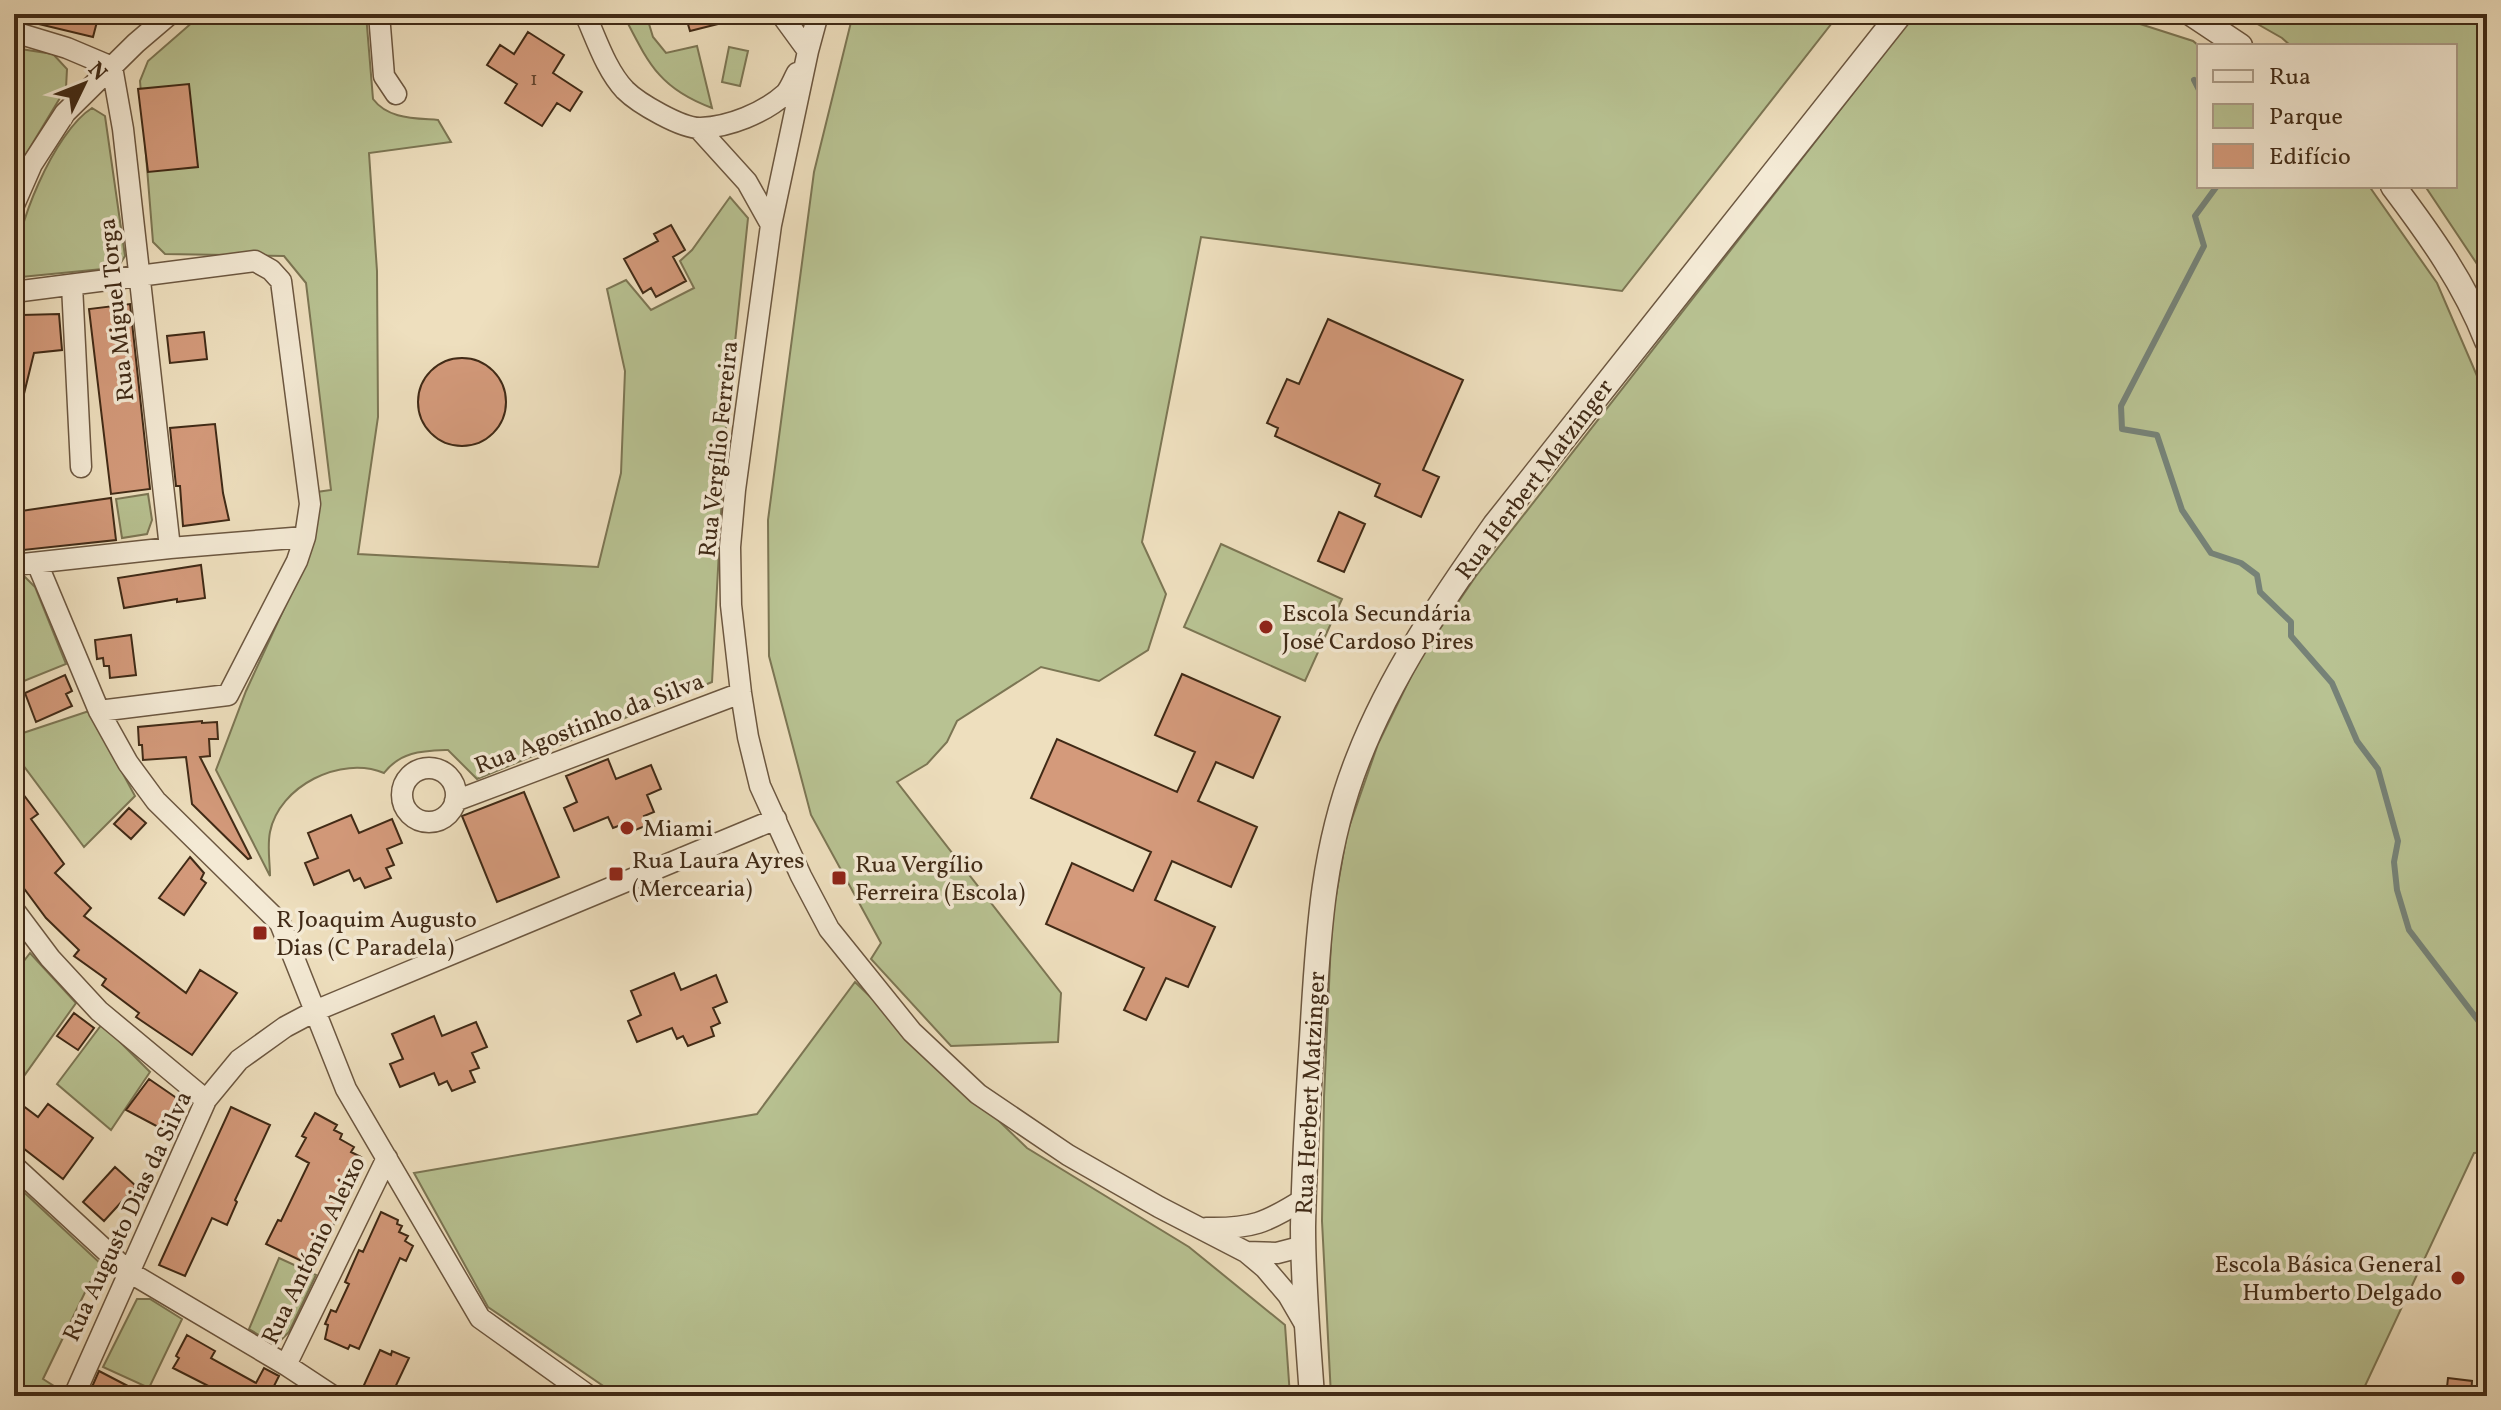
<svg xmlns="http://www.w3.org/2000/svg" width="2501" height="1410" font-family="Vollkorn,serif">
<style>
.green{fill:#b8c292;stroke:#7c7654;stroke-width:2}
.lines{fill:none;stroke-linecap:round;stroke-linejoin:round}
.stream{stroke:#768277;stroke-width:6}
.building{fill:#d49a7b;stroke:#402a16;stroke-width:2}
.minor-casing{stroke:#6c5740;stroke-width:23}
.tertiary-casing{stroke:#6c5740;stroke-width:27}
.minor{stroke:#f4ead5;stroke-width:20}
.tertiary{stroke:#f4ead5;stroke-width:24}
.poi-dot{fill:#8f2418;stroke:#f4ead5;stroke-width:3}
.labels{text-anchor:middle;stroke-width:7;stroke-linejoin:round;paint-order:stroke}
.number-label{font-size:20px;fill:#65462f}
.street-label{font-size:24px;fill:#402a16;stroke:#f4ead5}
.poi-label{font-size:24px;fill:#402a16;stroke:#f4ead5;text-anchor:start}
</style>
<rect width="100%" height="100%" fill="#eedfbe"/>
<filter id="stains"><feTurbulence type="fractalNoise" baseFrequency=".0025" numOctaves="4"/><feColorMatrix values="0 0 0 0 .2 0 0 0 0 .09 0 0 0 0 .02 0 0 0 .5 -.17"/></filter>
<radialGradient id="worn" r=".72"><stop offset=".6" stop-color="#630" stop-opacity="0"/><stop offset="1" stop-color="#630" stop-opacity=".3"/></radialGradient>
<path class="green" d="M202,14h164l7,85c15,20 41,19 65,21l13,22 -82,11 8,118 1,146 -20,137 240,13 23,-94 4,-102 -18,-82 19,-9 25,30 43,-22 -14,-27 12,-11 38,-53 18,21 -23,220 -13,244 -235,97 -29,-29c-26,1 -47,1 -64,23 -43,-18 -105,13 -114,59 -3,15 0,30 0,44l-54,-106 30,-79 56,-121 15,-78 14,-2 -25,-207 -22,-27 -119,-2 -12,-12 -13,-161 8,-20z
M623,14h23l7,23 13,16 31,-7 15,62c-54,-20 -64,-46 -89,-94z
M853,14h986l-217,277 -421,-54 -59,305 24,52 -18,56 -49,31 -58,-14 -84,54 -10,21 -20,22 -30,18 164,211 -3,49 -107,4 -80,-87 10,-16 -70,-128 -42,-159 -1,-136 46,-348z
M1915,14h194l84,27 6,5v140h170l68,97 50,116v753l-13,1 -110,235 9,8h-1042l-9,-175 2,-124 8,-179 15,-85 31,-89 42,-86 56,-82z
M2240,14h247v265l-62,-93h30v-140h-164l-9,-8z
M729,47l19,4 -8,35 -18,-4z
M14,48l39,6 14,15 -1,19 -52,86z
M92,108l13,8 20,140 -5,8 -7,4 -92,9 -7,-4c0,-44 40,-141 78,-165z
M148,494l4,26 -5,14 -25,4 -6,-39z
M1221,544l121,55 -37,82 -121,-54z
M25,577l10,10 31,77 -52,21v-107z
M89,711l46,85 -51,51 -67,-90 -3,-21z
M30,953l46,50 -62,87v-116z
M855,982l172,166 162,99 96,78 5,71h-672l-130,-89 -74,-134 343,-59z
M102,1024l48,48 -39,58 -54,-46z
M14,1183l87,81 4,15 -15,3 -47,97 14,9 -3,8h-40z
M279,1258l37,17 -27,57 -10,10 -12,-2 -18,-11z
M137,1299h13l32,20 -33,69 -46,-21z"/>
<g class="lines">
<path class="stream" d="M2194,80l5,10
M2217,186l-22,30 9,30 -83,160 1,23 35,6 25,75 29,43 30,10 16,12 3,17 31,30v14l41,47 25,58 21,28 20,72 -4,21 3,28 12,40 78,102"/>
</g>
<path class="building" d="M23,14h76l-6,23 -71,-17z
M685,14h48l1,6 -44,11z
M528,32l36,23 -11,18 29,19 -12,19 -13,-8 -15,23 -37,-23 12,-19 -30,-19 13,-20 14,9z
M189,84l9,83 -50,5 -10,-83z
M671,225l14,25 -12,7 13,24 -30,16 -5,-9 -8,5 -19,-34 34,-18 -4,-7z
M130,304l20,185 -39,5 -22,-185z
M59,314l3,36 -28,3 -14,57 -6,-1v-89l8,-5z
M1328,319l135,61 -40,90 16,7 -18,40 -46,-21 5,-12 -105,-48 3,-8 -11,-5 20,-44 12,5z
M204,332l3,27 -37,4 -3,-27z
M418 402a44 44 0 1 1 88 0a44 44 0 1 1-88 0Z
M215,424l8,69 6,27 -46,6 -3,-40h-4l-6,-58z
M111,498l5,42 -102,11v-39z
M1339,512l26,12 -21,48 -26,-11z
M201,565l4,33 -28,4v-3l-53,9 -6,-30z
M131,635l5,40 -26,3 -1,-12h-5l-1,-8 -6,1 -2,-19z
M1182,674l98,43 -27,61 -37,-16 -18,39 59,26 -26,60 -59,-26 -17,39 60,27 -27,60 -22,-9 -20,42 -22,-10 20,-42 -98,-44 26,-61 61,28 18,-39 -120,-54 26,-59 120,53 18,-40 -40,-17z
M65,675l7,16 -6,3 6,12 -36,16 -11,-29z
M202,721v2l15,-1 1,17h-9l1,17 -10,1 51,101 -3,1 -56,-55 -6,-47 -43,3 -1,-15h-3l-1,-18z
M608,759l8,20 35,-14 10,24 -14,6 7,17 -10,4 4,9 -23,9 -4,-9 -8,3 -5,-11 -34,14 -10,-23 13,-6 -11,-26z
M14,782l24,32 -7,5 33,45 -9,9 36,35 -7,8 102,77 14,-23 37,23 -45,62 -56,-38 3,-4 -37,-28 4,-6 -32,-23 5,-6 -33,-32 -32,-43z
M524,792l35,85 -62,25 -35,-86z
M129,808l17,15 -15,16 -17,-15z
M351,815l8,18 33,-14 10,24 -15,6 7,16 -8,3 5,10 -26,10 -5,-10 -6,3 -5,-11 -35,15 -9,-22 13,-5 -10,-25z
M190,857l14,16 -3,6 5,4 -22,32 -25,-17z
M674,973l7,17 35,-15 11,27 -14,6 7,15 -9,4 3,9 -26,10 -5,-10 -6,3 -5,-11 -35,14 -9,-21 13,-6 -10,-24z
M74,1013l20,15 -16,22 -21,-14z
M434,1016l8,20 34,-14 11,25 -15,6 7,15 -9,3 5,11 -23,9 -5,-10 -8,4 -5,-12 -34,14 -10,-23 13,-5 -11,-25z
M149,1079l29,20 -14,31 -38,-20z
M14,1099l24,18 10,-13 45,34 -30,41 -49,-38z
M231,1107l39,18 -35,75 2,2 -10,23 -15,-7 -27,58 -26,-11z
M315,1113l22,12 -3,5 8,4 -2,5 14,8 -3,5 10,5 -24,44 6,3 -12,26 -3,-2 -18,37 -44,-21 12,-24 3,1 28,-58 -13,-7 10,-18 -4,-2z
M115,1167l21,19 -32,35 -21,-19z
M381,1212l17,8 -1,4 5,2 -3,6 9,4 -3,5 8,5 -7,15 -6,-3 -41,91 -9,-4 -2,4 -23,-10 3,-14 -3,-1 6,-14 5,2 13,-28 -4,-2 14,-32 4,2z
M187,1335l28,16 -4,7 45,25 8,-15 15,8 -8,16 7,4h-50l-55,-28 6,-10 -3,-2z
M380,1350l11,5 1,-4 17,7 -18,38h-32z
M99,1371l48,25h-59z
M2448,1378l24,3 -1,15h-25z"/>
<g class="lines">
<defs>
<path id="minor" d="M379,14l5,62 12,18
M585,14c11,24 21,56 40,76 13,13 57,39 76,38 28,-1 63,-15 84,-34 5,-5 8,-14 12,-21
M781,14l27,37
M818,14l-10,37 -37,174 -36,265 -5,57 1,58 10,88 7,44 12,49 41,90 28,53 83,103 66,62 90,61 91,52 87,45 19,16 23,27 18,31
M14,32l53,16 45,19 11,62 47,419
M699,129l48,53 24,43
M14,205l18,-41 33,-51 71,-70 34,-29
M72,285l9,182
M14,292l241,-31 16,9 10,11 29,223 -5,33 -8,24 -69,134 -129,16
M37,563l62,148 29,52 28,38 124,122 66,166 134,229 109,78
M14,565l156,-17 135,-11
M402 795a27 27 0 1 1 54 0a27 27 0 1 1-54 0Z
M455,801l286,-108
M14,910l36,48 49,53 107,89
M14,1166l115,106 157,93 47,31
M1206,1228c46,1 60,-5 98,-29
M1246,1252l31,1 27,-7
M286,1365l101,-207
M74,1396l132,-296 33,-40 46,-33 32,-17 459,-191"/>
<path id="tertiary" d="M2192,14l48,32
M2393,186c37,49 72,98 94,155
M1312,1396c-4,-56 -9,-113 -9,-169 1,-63 5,-126 9,-188 6,-98 9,-187 46,-280 33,-85 85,-160 137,-234l405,-511"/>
</defs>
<use href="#minor" class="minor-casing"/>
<use href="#tertiary" class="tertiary-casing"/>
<use href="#minor" class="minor"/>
<use href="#tertiary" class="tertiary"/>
</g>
<g class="poi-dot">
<circle cx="1266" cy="627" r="8"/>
<circle cx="627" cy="828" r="8"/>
<rect x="608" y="866" width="16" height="16" rx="4"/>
<rect x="831" y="870" width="16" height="16" rx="4"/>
<rect x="252" y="925" width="16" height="16" rx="4"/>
<circle cx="2458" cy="1278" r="8"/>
</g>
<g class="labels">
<g class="number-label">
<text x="534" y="85">1</text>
</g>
<g class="street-label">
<text transform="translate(116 310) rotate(-96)" y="8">Rua Miguel Torga</text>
<text transform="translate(718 449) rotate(-84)" y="8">Rua Vergílio Ferreira</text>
<text transform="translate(1534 479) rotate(-53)" y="8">Rua Herbert Matzinger</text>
<text transform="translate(589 723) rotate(-21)" y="8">Rua Agostinho da Silva</text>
<text transform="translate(1310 1093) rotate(-87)" y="8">Rua Herbert Matzinger</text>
<text transform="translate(127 1216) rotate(-65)" y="8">Rua Augusto Dias da Silva</text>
<text transform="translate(313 1250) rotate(-64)" y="8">Rua António Aleixo</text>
</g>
<g class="poi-label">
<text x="1282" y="621">Escola Secundária<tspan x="1282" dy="28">José Cardoso Pires</tspan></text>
<text x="643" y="836">Miami</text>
<text x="632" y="868">Rua Laura Ayres<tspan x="632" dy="28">(Mercearia)</tspan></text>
<text x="855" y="872">Rua Vergílio<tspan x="855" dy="28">Ferreira (Escola)</tspan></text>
<text x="276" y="927">R Joaquim Augusto<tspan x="276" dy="28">Dias (C Paradela)</tspan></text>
<text x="2442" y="1272" text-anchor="end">Escola Básica General<tspan x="2442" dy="28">Humberto Delgado</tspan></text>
</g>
</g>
<rect width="2501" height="1410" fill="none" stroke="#eedfbe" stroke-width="48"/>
<rect x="16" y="16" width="2469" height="1378" fill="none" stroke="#402a16" stroke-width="4"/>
<rect x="24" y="24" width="2453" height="1362" fill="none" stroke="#402a16" stroke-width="2"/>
<rect x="2197" y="44" width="260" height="144" fill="#f4ead5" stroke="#ac9d89" stroke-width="2"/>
<rect x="2213" y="70" width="40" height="12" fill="#f4ead5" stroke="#ac9d89" stroke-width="2"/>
<text x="2269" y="84" font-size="24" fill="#402a16">Rua</text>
<rect x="2213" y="104" width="40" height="24" fill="#b8c292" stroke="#ac9d89" stroke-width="2"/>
<text x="2269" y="124" font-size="24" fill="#402a16">Parque</text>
<rect x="2213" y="144" width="40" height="24" fill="#d49a7b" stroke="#ac9d89" stroke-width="2"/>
<text x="2269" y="164" font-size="24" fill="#402a16">Edifício</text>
<g transform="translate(84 84) rotate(47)" stroke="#f4ead5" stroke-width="6" paint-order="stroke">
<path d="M0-6L14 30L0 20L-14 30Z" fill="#402a16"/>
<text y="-12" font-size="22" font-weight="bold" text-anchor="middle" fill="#402a16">N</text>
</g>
<rect width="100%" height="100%" filter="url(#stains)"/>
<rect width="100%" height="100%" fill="url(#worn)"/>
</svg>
